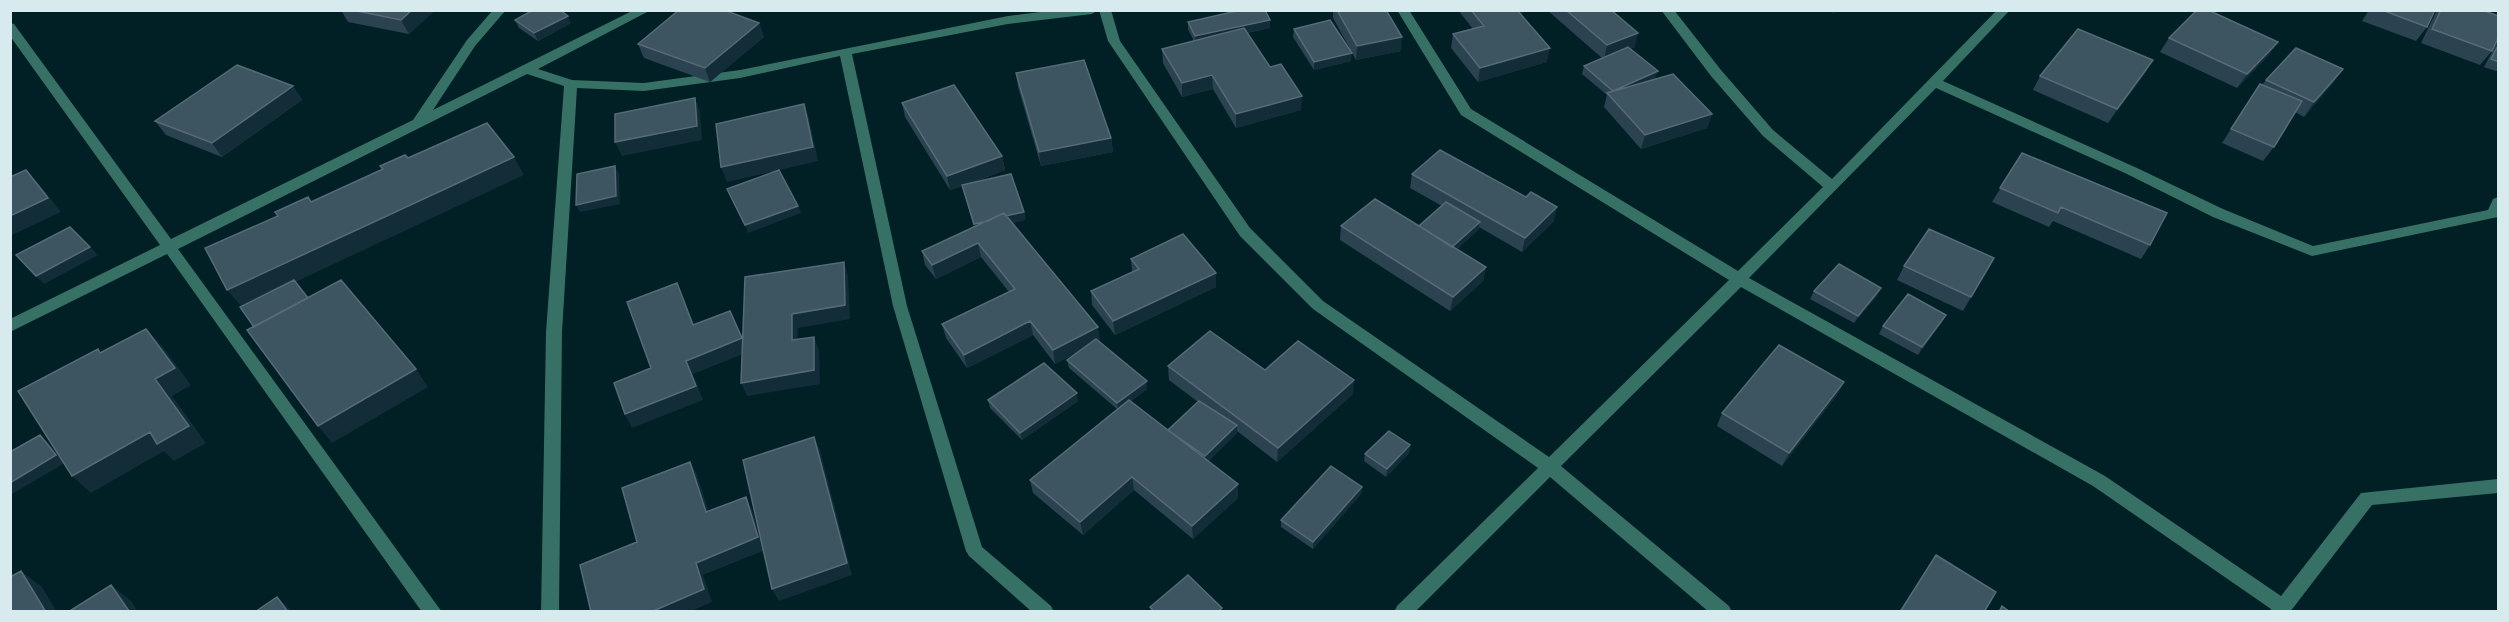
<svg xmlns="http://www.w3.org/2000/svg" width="2509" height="622" font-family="Montserrat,sans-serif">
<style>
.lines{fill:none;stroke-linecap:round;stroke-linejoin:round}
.minor{fill:#377064;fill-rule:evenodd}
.wall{fill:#2b4250}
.shaded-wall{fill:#122d38}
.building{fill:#3d5461;stroke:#566b77;stroke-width:1.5}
</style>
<rect width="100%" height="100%" fill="#002025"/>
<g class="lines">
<path class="minor" d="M493,10h13l-31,36 -42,64 201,-100h17l-113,59 34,11 72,3 96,-13 268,-54 48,-6h42l-6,4 -84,10 -156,30 55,252 75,241 69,59 3,6h-22l-63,-56 -3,-5 -73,-245 -53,-250 -100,22 -96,13 -67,-3 -15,244 -3,280h-18l5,-280 18,-246 -37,-12 -349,175 264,363h-20l-255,-358 -157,78v-13l150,-74 -150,-209v-13l4,1 157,215 242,-119 54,-80z
M1099,10h12l9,31 130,187 73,73 226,156 180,-177 -268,-165 -64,-105h12l62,99 267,162 85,-84 -60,-51 -52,-60 -50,-66h13l47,60 52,60 59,49 165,-169h13l-67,71 194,87 86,41 90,37 175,-36 5,-11 5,-2v20l-186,39 -99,-39 -86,-43 -191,-86 -187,190 356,198 176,120 80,-103 137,-14v14l-126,12 -82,107h-20l1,-3 -178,-123 -352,-199 -180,179 168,140 3,6h-23l-159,-135 -135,135h-21l3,-6 141,-138 -225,-159 -73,-73 -132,-195z"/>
</g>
<path class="wall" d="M341,10h94l-26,24 -61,-12z
M1333,10h53l15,41 -45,9 -23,-42z
M1458,10h65v3l-3,1 27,48 -69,20 -27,-34 2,-14 20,-5z
M1547,10h74l-7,3 21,34 -5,2 26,30 56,35 -5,14 -66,21 -37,-42 3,-12 -25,-21 2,-8 18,-8z
M2369,10h66l-8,17 -11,14 -54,-20z
M2437,10h45l10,41 -12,14 -59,-22z
M515,20l56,3 -33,18 -19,-13z
M1188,22l82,6 -23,5 23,34 31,43 -65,18 -23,-39 -31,8 -19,-34 -1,-14 32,-8 -6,-12z
M759,23l5,14 -54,45 -66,-24 -6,-14z
M1294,29l57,32 -37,9 -21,-33z
M2169,38l109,4 -10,14 -31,32 -77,-36z
M2499,39v33l-15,-5z
M2153,60l-9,15 -36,48 -75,-33 7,-14z
M2343,69l-10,14 -29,34 -9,-5 -21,35 -11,14 -41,-18 29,-45 9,-14 2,1 4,-5z
M1016,73l95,65 2,14 -72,14 -23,-79z
M293,86l9,14 -80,57 -56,-22 -11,-14z
M902,103l100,53 3,14 -36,14 55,28 1,8 -13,3 88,117 -1,1 48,40v8l-16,12 37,29 30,-28 -29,-22 -1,-14 97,4 88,24 -76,68 -40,-31v2l-29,28 30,23v14l-45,41 -59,-49 -51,45 -50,-42 -3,-13 87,-71 -48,-41 -2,-8 12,-9 -24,13 -22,-29 -66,33 -21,-30 -4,-14 67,-32 -28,-35 -45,22 -11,-14 -3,-14 52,-24 -12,-41 -12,4 -45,-73z
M2022,153l128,92 -9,14 -88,-38 -4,6 -57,-25z
M1412,174l142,47 -32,31 -43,-25 -1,3 -21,19 29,18 -3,14 -33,30 -110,-71 1,-14h78l23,-20 -32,-18z
M1994,258l-31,53 -66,-31 7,-14z
M1131,259l85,14v14l-101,48 -23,-30 -1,-14 41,-19z
M1814,291l63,5 -23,27 -44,-24z
M1946,315l-4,7 -24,33 -39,-21 4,-8z
M1844,382l-7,13 -55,71 -65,-40 5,-13z
M988,400l90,1 -56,39 -32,-32z
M1410,445l-1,8 -23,24 -22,-16 1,-7z
M1362,487l-1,7 -48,55 -32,-22v-7z
M1936,555l48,57h-85z"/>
<path class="shaded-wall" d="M412,10h23l-26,24 -8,-14z
M1509,10h14v3l-15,4z
M1833,10h9l-10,4z
M568,16l3,7 -33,18 -4,-8z
M1270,20v8l-75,15v-7z
M759,23l5,14 -54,45 -5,-14z
M1638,33l-3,14 -31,12 3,-14z
M1402,37l-1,14 -45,9 1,-14z
M2278,42l-10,14 -31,32 10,-14z
M1550,48l-3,14 -69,20 2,-14z
M1352,53l-1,8 -37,9v-8z
M2153,60l-9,15 -36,48 9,-14z
M2343,69l-10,14 -29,34 10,-15z
M1658,71l-3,8 -44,20 2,-8z
M1212,75l1,14 -31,8v-14z
M293,86l9,14 -80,57 -10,-14z
M1302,96l-1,14 -65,18v-14z
M695,98l5,14 2,28 -80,16 -7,-14z
M804,104l5,14 9,43 -91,21 -6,-15z
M1712,114l-5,14 -66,21 4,-14z
M1111,138l2,14 -72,14 -2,-14z
M1002,156l3,14 -55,20 -3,-14z
M514,157l10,18 -282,132 -15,-17z
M615,166l4,8 1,30 -40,8 -4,-7z
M26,170l13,14 22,28 -51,24v-20z
M798,206l3,7 -53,20 -3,-8z
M1557,207l-3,14 -32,31 3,-14z
M1024,212l1,8 -49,12 -2,-8z
M1480,222l-2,8 -28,25 1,-8z
M978,243l3,14 -45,22 -4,-14z
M90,247l8,8 -54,29 -8,-8z
M844,262l4,14 2,43 -52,9 -1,26 -5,-14v-26z
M1486,267l-3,14 -33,30 3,-14z
M1216,273v14l-101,48 -2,-14z
M677,283l6,14 17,42 -7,-14z
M1881,288l-4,8 -23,27 4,-7z
M1946,315l-4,7 -24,33 4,-8z
M1030,321l3,14 -66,33 -3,-13z
M1098,327l2,13 -45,24 -2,-14z
M146,329l16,17 29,39 -19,11 34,47 -32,18 -10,-10 -73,42 -19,-17 78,-44 5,-53z
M814,337l5,13 1,34 -73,12 -6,-13z
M742,338l6,14 -55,22 10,26 -71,28 -7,-14 61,-53z
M416,369l12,18 -96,56 -14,-17z
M1354,380l-1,14 -76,68 1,-14z
M1147,381v8l-29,21 -1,-7z
M1844,382l-7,13 -55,71 7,-13z
M1077,393l1,8 -56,39 -2,-7z
M1237,425v8l-31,31 -1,-8z
M40,435l8,7 17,21 -55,32v-12z
M814,437l6,13 32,125 -73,26 -7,-12z
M1410,445l-1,8 -23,24 1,-8z
M690,462l7,13 16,50 -7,-13z
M1132,477l2,13 -51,45 -3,-13z
M1238,484v14l-45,41 -1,-13z
M1362,487l-1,7 -48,55v-7z
M746,497l6,13 13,40 -62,25 9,27 -23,10h-38l45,-49z
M21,571l21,16 15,25h-11z
M111,585l20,16 7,11h-11z
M277,597l13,12 2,3h-4z"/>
<path class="building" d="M352,10h60l-11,10z
M533,10h27l8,6 -34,17 -19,-13z
M679,10h45l35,13 -54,45 -67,-24z
M1241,10h24l5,10 -75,16 -7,-14z
M1337,10h49l16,27 -45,9z
M1471,10h46l33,38 -70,20 -27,-34 31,-8z
M1566,10h45l27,23 -31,12z
M2197,10h11l70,32 -31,32 -78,-36z
M2382,10h53l-8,17z
M2441,10h41l17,6v20l-7,15 -60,-22z
M1330,20l22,33 -38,9 -20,-33z
M1244,28l26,39 11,-3 21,32 -66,18 -24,-39 -30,8 -20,-34z
M2078,29l75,31 -36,49 -77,-33z
M2499,44v18l-8,-3z
M1628,47l30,24 -45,20 -29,-25z
M2296,48l47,21 -29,33 -48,-22z
M1084,60l27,78 -72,14 -23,-79z
M237,65l56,21 -81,57 -57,-22z
M1673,74l39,40 -67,21 -38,-42z
M2260,84l42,17 -28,46 -43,-18z
M954,85l48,71 -55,20 -45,-73z
M695,98l2,28 -82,16v-28z
M804,104l9,43 -92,20 -5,-43z
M487,123l27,34 -287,133 -22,-42 73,-32 -3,-4 33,-15 3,5 72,-33 -3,-3 25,-11 3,3z
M1440,150l86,47 5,-5 26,15 -32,31 -113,-64z
M2022,153l145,60 -17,32 -89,-38 -3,6 -58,-25z
M615,166l1,30 -40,9 1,-31z
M26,170l22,28 -38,18v-39z
M779,170l19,36 -53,19 -18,-36z
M1011,174l13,38 -18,4 -2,-3 -16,8 -14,3 -12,-39z
M1375,199l111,68 -33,30 -112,-71z
M1446,202l34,20 -28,25 -33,-21z
M1004,213l94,114 -45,23 -23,-29 -66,34 -22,-31 73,-35 -37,-46 -46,22 -10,-14z
M70,227l20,20 -54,29 -20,-21z
M1929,229l65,29 -23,39 -67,-31z
M1183,234l33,39 -103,48 -22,-30 48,-22 -8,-10z
M844,262l1,43 -53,9v26l22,-3v33l-73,13 4,-106z
M1839,264l42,24 -23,28 -44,-25z
M294,280l14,18 -54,29 -14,-20z
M341,280l75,89 -98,57 -71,-96z
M677,283l16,42 37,-14 12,27 -56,23 10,25 -71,28 -11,-31 37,-15 -24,-66z
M1908,294l38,21 -24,32 -39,-21z
M146,329l29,39 -20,11 34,47 -32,18 -7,-12 -78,44 -54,-85 80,-42 2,4z
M1210,331l55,39 33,-29 56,39 -76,68 -110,-82z
M1096,339l51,42 -30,22 -50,-43z
M1779,345l65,37 -55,71 -67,-40z
M1044,363l33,30 -57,40 -32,-33z
M1129,400l109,84 -46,42 -60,-49 -52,45 -50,-42z
M1199,401l38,24 -32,31 -37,-26z
M1389,431l21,14 -23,24 -22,-15z
M40,435l16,20 -46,28v-31z
M814,437l33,126 -75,26 -29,-129z
M690,462l16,50 40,-15 12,40 -62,26 8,26 -53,23h-60l-11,-47 57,-23 -15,-54z
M1331,466l31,21 -49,55 -32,-22z
M1936,555l60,37 -12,20h-84z
M21,571l25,41h-36v-35z
M1188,575l34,33 -4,4h-64l-4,-5z
M111,585l18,26 -2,1h-59z
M277,597l11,15h-33z
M2002,606l8,6h-11z"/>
<rect width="2509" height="622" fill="none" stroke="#d7eaed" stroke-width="24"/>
</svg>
